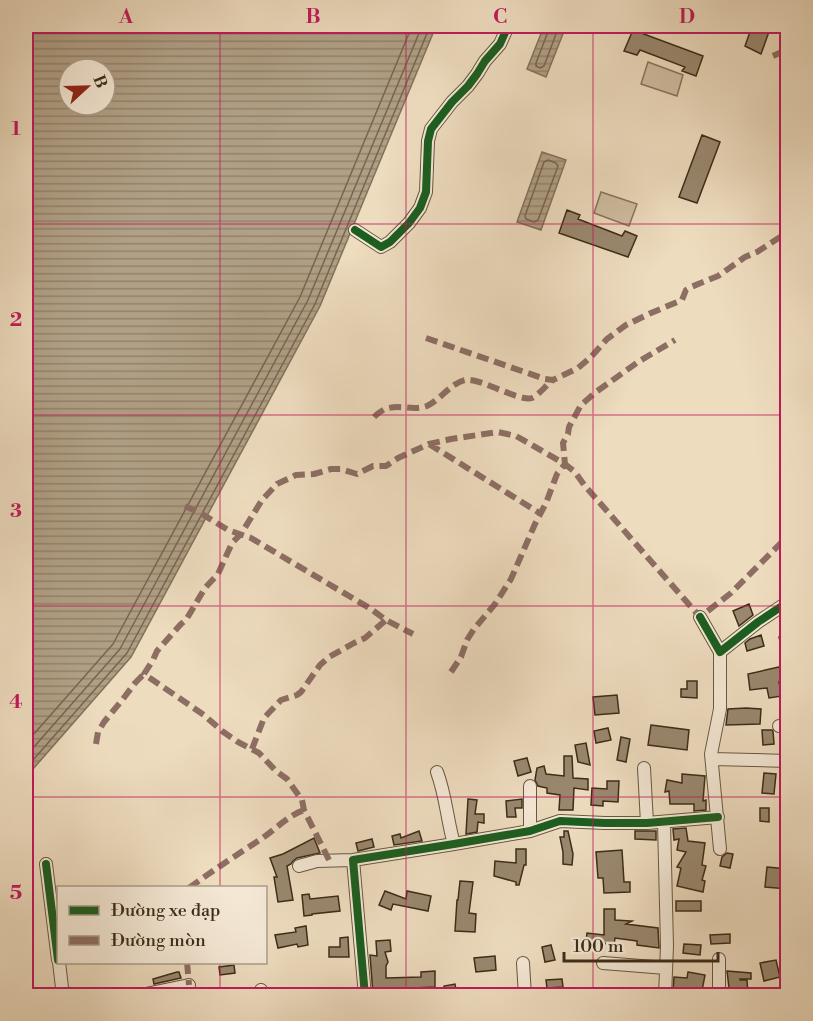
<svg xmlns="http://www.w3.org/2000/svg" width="813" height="1021" font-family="'Libre Bodoni',serif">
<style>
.green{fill:#d0bea3;stroke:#86755e;stroke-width:1.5}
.water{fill:url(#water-rules);stroke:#82725a;stroke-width:1.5;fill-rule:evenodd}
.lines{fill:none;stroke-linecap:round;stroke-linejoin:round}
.shore{stroke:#76664f;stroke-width:1.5}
.building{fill:#99886f;stroke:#3c2c18;stroke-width:1.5}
.street-casing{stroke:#685842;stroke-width:14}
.street{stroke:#f4e8d5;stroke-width:12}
.quiet{stroke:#8d6e63;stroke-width:6;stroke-dasharray:12 6;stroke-linecap:butt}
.cycleway-casing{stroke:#f4e8d5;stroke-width:11}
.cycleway{stroke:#1b5e20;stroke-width:8}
.grid{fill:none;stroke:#c2185b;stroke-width:1.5;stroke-opacity:0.55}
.neatline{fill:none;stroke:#c2185b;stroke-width:2}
.grid-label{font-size:20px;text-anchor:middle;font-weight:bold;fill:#c2185b}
</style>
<defs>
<pattern id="water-rules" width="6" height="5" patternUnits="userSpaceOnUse" patternTransform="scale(1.5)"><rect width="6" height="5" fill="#b1a086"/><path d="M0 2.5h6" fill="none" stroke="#91836d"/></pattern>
</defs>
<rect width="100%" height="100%" fill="#eedcbf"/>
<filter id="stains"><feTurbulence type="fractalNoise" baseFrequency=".00333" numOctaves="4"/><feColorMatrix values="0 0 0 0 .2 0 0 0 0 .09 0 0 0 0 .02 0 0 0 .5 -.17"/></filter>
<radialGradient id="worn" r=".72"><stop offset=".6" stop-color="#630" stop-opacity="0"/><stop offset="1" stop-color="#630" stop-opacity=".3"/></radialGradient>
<path class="green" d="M648,62l35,13 -6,21 -36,-12z
M601,192l36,12 -8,22 -35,-13z"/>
<path class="water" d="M26,26h410l-116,280 -189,351 -105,120zM69,69h36v36h-36z
M544,26h22l-20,51 -19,-8z
M542,152l24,8 -25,70 -24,-8z"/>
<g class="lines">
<path class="shore" d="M550,26l-1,3 -13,34v3l4,2 4,-2 15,-40
M548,160l8,3 2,3 -20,54 -4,2 -8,-3 -1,-3 19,-54z
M26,743l87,-99 187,-347 112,-271
M26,756l94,-107 188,-349 114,-274
M26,768l101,-115 188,-349 115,-278"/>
</g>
<path class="building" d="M752,26h19l-10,28 -16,-8z
M633,30l70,26 -7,20 -14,-5 3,-4 -45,-17 -3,5 -13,-4z
M702,135l18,7 -23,61 -18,-6z
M567,210l13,5 -2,4 44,17 3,-5 12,5 -9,21 -69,-24z
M749,604l4,11 -14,11 -6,-15z
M761,635l3,11 -17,5 -2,-8 5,-4z
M788,635v25h-3l-6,-23z
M788,665v17h-9l3,14 -13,2 -2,-10 -17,2 -2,-16z
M687,681h10v17l-16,-1v-8h6z
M617,695l2,18 -24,2 -2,-18z
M746,708l15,1 -1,15 -34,1 2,-16z
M651,725l38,5 -2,20 -39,-5z
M608,728l3,12 -15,3 -2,-12z
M762,730h10l1,1 1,13 -11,1z
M621,737l9,2 -4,23 -9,-2z
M586,743l4,22 -12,-3 -3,-17z
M564,756h8l1,22 15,1v11l-14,-2 -1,22h-14l1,-15 -13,-2v-5l-9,-2 -3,-6 2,-12 7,-2 2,8 18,2z
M527,758l4,14 -13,4 -4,-15z
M764,773l12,1 -2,20 -12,-1z
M682,774l23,2 -2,25 3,-1v10l-12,1v-7h-24l-1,-13 -4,1 2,-12 15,3z
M607,781h12l-1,21 -15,-1v5l-12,-1 1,-17 15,1z
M468,799l9,1 -2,14h9v9l-6,-1 -1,10 -11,2z
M522,799v9h-7l1,9h-9l-1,-16z
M760,808h9v14l-9,-1z
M686,828l2,13 17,2 -3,22 4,1 -4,14 3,1 -2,11 -26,-6 4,-18 -4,-1 9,-15 -9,-2 2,-11 -5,1 -1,-11z
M419,831l3,10 -28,4 -2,-9 8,-2 1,4z
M564,831h4l5,23 -1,11 -9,-1v-12l-3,-15h4z
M635,831h21v9l-21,-1z
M314,838l6,15 -23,5 -4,3 -2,3 -4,2 6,34 -15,2 -4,-25h3l-7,-19 13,-4z
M372,839l2,8 -16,4 -2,-8z
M516,849h10v16h-2l-5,20h-3v-3l-22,-6 1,-15 21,2z
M622,850l2,32h6v10l-26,1 -1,-15h-5l-2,-26z
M727,853l6,1 -3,14 -10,-2 2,-9z
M767,867l21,2v20l-23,-2z
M460,881l13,1 -4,31 7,1 -1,18 -20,-1 2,-31h1z
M385,891l21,8 1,-8 24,5 -3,15 -35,-7 -2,6 -12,-5z
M309,894l1,5 28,-3 2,15 -28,3v1l-8,1 -2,-21z
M676,901h25v10h-25z
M604,909h11v11l17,1 -6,3 32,4 1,20 -22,-3v-4l-22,-3 -1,7 -28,-4 1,-8 17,2z
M306,926l2,19 -10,2 -1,-3 -19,4 -3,-13 21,-3 -1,-4z
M730,934v9l-19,1 -1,-9z
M348,937l1,20h-20v-10h11v-9z
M390,940l1,11 -6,1 3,10 -2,4v12l35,-1v-5l14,-1v16l-21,1v6h-41l-3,-39 7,1 -1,-15z
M684,944l17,1 -1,10 -17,-2z
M551,945l4,15 -10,2 -3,-15z
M495,956l1,14 -20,2 -2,-14z
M776,960l4,17 -16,4 -4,-18z
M234,965l1,8 -15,2 -1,-8z
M727,971l24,2v6h-11v1h7l1,16h-18z
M177,972h2l2,6 -27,6 -1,-5z
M688,972l17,3 -4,21 -28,-4 1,-15 13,1z
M562,979l1,8 -16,1 -1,-8z
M455,984l2,12h-12l-1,-10z"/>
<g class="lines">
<defs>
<path id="street" d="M355,230l26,17 9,-5 19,-19 11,-15 6,-16 2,-51 3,-12 21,-27 16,-16 9,-12 8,-13 15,-17 8,-18
M700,617l20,35 38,-30 30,-20
M720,652v57l-9,45 9,95
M779,726h9
M712,759l76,2
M644,768l3,55
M437,772c9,24 10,48 17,72
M530,786v45
M664,822l3,124 -2,50
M46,864l12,96
M299,866l18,-5 36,-1
M59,962l4,34
M523,963l2,33
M603,963l63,5
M261,990l1,6
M136,996l53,-11
M365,996l-12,-136 101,-16 76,-13 30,-10 45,2h42l71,-6
M719,996v-37"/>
</defs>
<use href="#street" class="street-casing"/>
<use href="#street" class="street"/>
<path class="quiet" d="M773,56l15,-7
M426,338l119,41 8,1 25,-12 13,-11 16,-18 19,-14 25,-12 31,-13 4,-10 5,-3 27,-11 27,-19 12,-5 31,-20
M374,417c3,-3 7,-6 11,-8 14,-5 28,2 42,-3 13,-6 24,-23 38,-26 14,-3 54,22 67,18 7,-3 14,-13 21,-18
M429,444l112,70
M185,506l17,8 26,16 23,8 120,71 15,11 27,14
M451,672l10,-15 6,-17 7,-11 21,-25 16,-25 24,-55 11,-21 11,-29 8,-10 -2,-21 5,-9 1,-7 12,-22 15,-13 42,-30 37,-22
M96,744l2,-12 6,-10 19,-23 12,-16 9,-9
M252,749l12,-31 17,-18 16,-5 4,-3 19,-27 9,-8 25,-14 11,-5 21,-18
M329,860l-25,-50 -2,-10 -15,-21 -11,-8 -17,-18 -21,-11 -16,-11 -18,-16 -60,-41 9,-14 4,-9 24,-27 5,-4 19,-32 13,-14 14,-31 9,-9 21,-34 15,-16 19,-9 18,-1 17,-5h10l16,5 16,-8h13l12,-8 31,-14 22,-5 47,-7 18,4 49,28 10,8 10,14 115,131 31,-24 57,-57
M189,888c23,-17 46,-32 69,-47 16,-10 29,-25 46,-31
M187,962l2,23"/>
<defs>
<path id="cycleway" d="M355,230l26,17 9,-5 19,-19 11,-15 6,-16 2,-51 3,-12 21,-27 16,-16 9,-12 8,-13 15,-17 8,-18
M700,617l20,35 38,-30 30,-20
M46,864l12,96
M365,996l-12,-136 101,-16 76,-13 30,-10 45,2h42l71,-6"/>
</defs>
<use href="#cycleway" class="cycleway-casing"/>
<use href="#cycleway" class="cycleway"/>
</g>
<path class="grid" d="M220,26v862M406,26v970M593,26v970M26,224h762M26,415h762M26,606h762M26,797h762M220,962v34"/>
<rect width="813" height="1021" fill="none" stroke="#eedcbf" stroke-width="66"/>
<rect x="57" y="886" width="210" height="78" fill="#f4e8d5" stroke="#aa9d89" stroke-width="1.5"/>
<rect x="69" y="906" width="30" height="9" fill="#1b5e20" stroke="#aa9d89" stroke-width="1.5"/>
<text x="111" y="916" font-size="18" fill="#3c2c18">Đường xe đạp</text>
<rect x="69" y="936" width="30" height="9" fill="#8d6e63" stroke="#aa9d89" stroke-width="1.5"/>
<text x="111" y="946" font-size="18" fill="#3c2c18">Đường mòn</text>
<g transform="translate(87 87) rotate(68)"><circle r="28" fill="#f4e8d5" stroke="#aa9d89" stroke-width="1.5"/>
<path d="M0-4.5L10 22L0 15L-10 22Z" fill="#8f2418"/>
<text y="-9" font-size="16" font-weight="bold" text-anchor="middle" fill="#3c2c18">B</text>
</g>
<path d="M564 952v9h154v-9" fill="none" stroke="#3c2c18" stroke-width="3"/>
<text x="573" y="952" font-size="18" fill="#3c2c18" stroke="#f4e8d5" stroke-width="4.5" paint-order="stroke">100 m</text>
<rect x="33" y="33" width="747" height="955" class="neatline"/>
<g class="grid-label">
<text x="126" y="23">A</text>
<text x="313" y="23">B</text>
<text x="500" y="23">C</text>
<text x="687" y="23">D</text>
<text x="16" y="135">1</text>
<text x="16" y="326">2</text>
<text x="16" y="517">3</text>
<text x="16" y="708">4</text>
<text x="16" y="899">5</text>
</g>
<rect width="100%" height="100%" filter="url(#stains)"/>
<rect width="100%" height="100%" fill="url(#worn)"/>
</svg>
